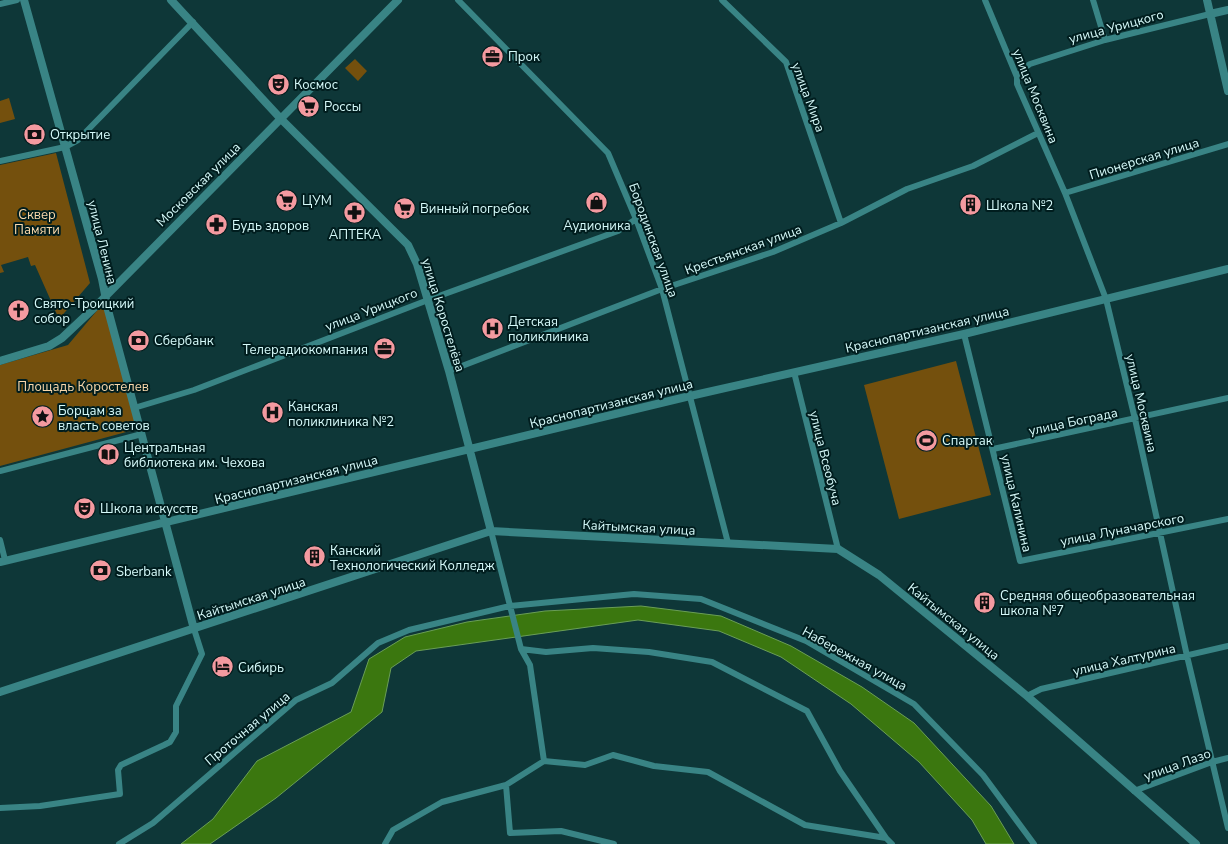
<svg xmlns="http://www.w3.org/2000/svg" width="1228" height="844" font-family="'Nunito Sans',sans-serif">
<style>
.green{fill:#74500d}
.water{fill:#3b770f;stroke:#6a9e56}
.lines{fill:none;stroke-linecap:round;stroke-linejoin:round}
.minor{stroke:#398485;stroke-width:6}
.tertiary{stroke:#398485;stroke-width:8}
.labels{text-anchor:middle;stroke-width:4;stroke-linejoin:round;paint-order:stroke}
.street-label{font-size:13px;fill:#d6fafa;stroke:#001d1e}
.poi-label{font-size:13px;fill:#d6fafa;stroke:#001d1e;text-anchor:start}
.park-label{font-size:13px;fill:#fad9ac;stroke:#001d1e}
</style>
<rect width="100%" height="100%" fill="#0e3738"/>
<path class="green" d="M355,59l12,12 -9,10 -13,-13z
M9,98l6,21 -15,4v-22z
M56,153l34,130 -31,36 -24,-54 -4,1 -3,-9 -27,8 3,7 -4,1v-108z
M100,307l5,3 30,108 -2,9 -3,4 -130,35v-101l68,-20z
M956,361l35,134 -92,24 -35,-134z"/>
<path class="water" d="M641,606l80,10 70,30 71,41 52,36 77,83 23,38h-28l-14,-24 -53,-58 -68,-58 -70,-47 -62,-26 -81,-11 -222,31 -25,17 -9,44 -106,86 -66,46h-29l32,-25 44,-58 94,-49 18,-53 36,-22 62,-15 78,-11z"/>
<g class="lines">
<path class="minor" d="M458,0l150,153 28,66 26,70 66,254
M722,0l64,62 55,161
M985,0l32,77v7l48,109 41,106 29,120 52,237 41,172
M1093,0l12,40
M0,4l17,-4
M1017,77l7,-9 6,-4 75,-24 105,-26
M0,161l65,-14 13,-7 115,-118
M1065,193l163,-49
M964,334l56,227 208,-42
M449,371l213,-82 111,-37 68,-29 66,-34 66,-23 65,-33
M794,372l44,177
M134,408l60,-18 234,-90 190,-69 18,-12
M993,449l235,-51
M0,471l142,-37
M491,531l30,118 9,16 14,96
M0,540l5,20
M521,649l25,3 47,-4 56,4 63,10 95,49 33,60 46,67
M1027,696l14,-7 187,-43
M506,785l4,48 51,-2 53,13
M1134,791l78,-29 16,-4
M0,808l40,-2 80,-12 -2,-24 3,-5 43,-20 6,-3 6,-10v-26l26,-52 -8,-25
M119,844l34,-21 143,-123 36,-17 46,-40 31,-13 101,-24 124,-12 67,5 105,42 108,63 69,71 51,69
M385,844l8,-14 49,-28 64,-17 38,-24 41,4 28,-10 41,11 54,6 97,53 81,13 6,6"/>
<path class="tertiary" d="M24,0l78,279 6,31 86,319
M171,0l110,119 127,126 9,19 32,107 42,160
M1207,0l21,91
M1210,14l18,-4
M0,361l49,-15 13,-8 33,-31 303,-307
M0,562l690,-166 274,-62 264,-65
M0,692l491,-161 347,18 41,26 148,121 169,148"/>
</g>
<defs>
<symbol id="office-disc" viewBox="-11 -11 22 22"><circle r="9.5" fill="#f49aa0" stroke="#001d1e"/><path d="M-6-3h4V-5.5h4V-3h4V5H-6ZM-1-4.5V-3h2v-1.5ZM-6 0V1H6V0Z" fill="#111"/></symbol>
<symbol id="theatre-disc" viewBox="-11 -11 22 22"><circle r="9.5" fill="#f49aa0" stroke="#001d1e"/><path d="M-5-5.5Q0-4 5-5.5V0Q5 5 0 6Q-5 5-5 0ZM-3.3-2.5H-1v1.5H-3.3ZM1-2.5H3.3v1.5H1ZM-2.8 1Q0 5.5 2.8 1Z" fill="#111"/></symbol>
<symbol id="supermarket-disc" viewBox="-11 -11 22 22"><circle r="9.5" fill="#f49aa0" stroke="#001d1e"/><path d="M-6-5.5h2.5l.6 2H6L4.5 2H-2.5L-4.4-4H-6ZM-1.5 3.2a1.3 1.3 0 1 0 .1 0ZM3 3.2a1.3 1.3 0 1 0 .1 0Z" fill="#111"/></symbol>
<symbol id="bank-disc" viewBox="-11 -11 22 22"><circle r="9.5" fill="#f49aa0" stroke="#001d1e"/><path d="M-6-4H6V4H-6ZM0-2.3a2.3 2.3 0 1 0 0 4.6a2.3 2.3 0 1 0 0-4.6Z" fill="#111"/></symbol>
<symbol id="shop-disc" viewBox="-11 -11 22 22"><circle r="9.5" fill="#f49aa0" stroke="#001d1e"/><path d="M-5-2.5h2.3a2.7 3.5 0 0 1 5.4 0H5L5.5 6h-11ZM-1.5-2.5h3a1.5 2.3 0 0 0-3 0Z" fill="#111"/></symbol>
<symbol id="building-disc" viewBox="-11 -11 22 22"><circle r="9.5" fill="#f49aa0" stroke="#001d1e"/><path d="M-4-6H4V6H1V3H-1V6H-4ZM-2.5-4.3h1.7v1.8h-1.7ZM.8-4.3h1.7v1.8H.8ZM-2.5-1h1.7V.8h-1.7ZM.8-1h1.7V.8H.8Z" fill="#111"/></symbol>
<symbol id="pharmacy-disc" viewBox="-11 -11 22 22"><circle r="9.5" fill="#f49aa0" stroke="#001d1e"/><path d="M-2-6h4v4h4v4h-4v4h-4v-4h-4v-4h4Z" fill="#111"/></symbol>
<symbol id="church-disc" viewBox="-11 -11 22 22"><circle r="9.5" fill="#f49aa0" stroke="#001d1e"/><path d="M-1.2-6h2.4v3.5h3.3v2.4h-3.3V6h-2.4V-.1h-3.3v-2.4h3.3Z" fill="#111"/></symbol>
<symbol id="hospital-disc" viewBox="-11 -11 22 22"><circle r="9.5" fill="#f49aa0" stroke="#001d1e"/><path d="M-5-5h3v3.5h4V-5h3V5h-3V1.5h-4V5h-3Z" fill="#111"/></symbol>
<symbol id="sight-disc" viewBox="-11 -11 22 22"><circle r="9.5" fill="#f49aa0" stroke="#001d1e"/><path d="M0-6L1.8-2.2L6-1.7L2.9 1.2L3.7 5.4L0 3.3L-3.7 5.4L-2.9 1.2L-6-1.7L-1.8-2.2Z" fill="#111"/></symbol>
<symbol id="stadium-disc" viewBox="-11 -11 22 22"><circle r="9.5" fill="#f49aa0" stroke="#001d1e"/><path d="M0-5a6.5 5 0 1 0 0 10a6.5 5 0 1 0 0-10ZM-3.5-1.8h7v3.6h-7Z" fill="#111"/></symbol>
<symbol id="library-disc" viewBox="-11 -11 22 22"><circle r="9.5" fill="#f49aa0" stroke="#001d1e"/><path d="M-6-4Q-3-5.5-.7-3.5V5Q-3 3-6 4ZM6-4Q3-5.5 .7-3.5V5Q3 3 6 4Z" fill="#111"/></symbol>
<symbol id="hotel-disc" viewBox="-11 -11 22 22"><circle r="9.5" fill="#f49aa0" stroke="#001d1e"/><path d="M-6-4.5h1.5V1H6V5H4.5V3h-9V5H-6ZM-4 0a1.8 1.8 0 1 1 3.6 0ZM.5 0V-2.5h3Q6-2.5 6 0Z" fill="#111"/></symbol>
</defs>
<g fill-rule="evenodd">
<use href="#office-disc" x="480" y="44" width="25" height="25"/>
<use href="#theatre-disc" x="266" y="72" width="25" height="25"/>
<use href="#supermarket-disc" x="296" y="94" width="25" height="25"/>
<use href="#bank-disc" x="22" y="122" width="25" height="25"/>
<use href="#supermarket-disc" x="274" y="188" width="25" height="25"/>
<use href="#shop-disc" x="584" y="190" width="25" height="25"/>
<use href="#building-disc" x="958" y="192" width="25" height="25"/>
<use href="#supermarket-disc" x="392" y="196" width="25" height="25"/>
<use href="#pharmacy-disc" x="342" y="200" width="25" height="25"/>
<use href="#pharmacy-disc" x="204" y="212" width="25" height="25"/>
<use href="#church-disc" x="6" y="298" width="25" height="25"/>
<use href="#hospital-disc" x="480" y="316" width="25" height="25"/>
<use href="#bank-disc" x="126" y="328" width="25" height="25"/>
<use href="#office-disc" x="372" y="336" width="25" height="25"/>
<use href="#hospital-disc" x="260" y="400" width="25" height="25"/>
<use href="#sight-disc" x="30" y="404" width="25" height="25"/>
<use href="#stadium-disc" x="914" y="428" width="25" height="25"/>
<use href="#library-disc" x="96" y="442" width="25" height="25"/>
<use href="#theatre-disc" x="72" y="496" width="25" height="25"/>
<use href="#building-disc" x="302" y="544" width="25" height="25"/>
<use href="#bank-disc" x="88" y="558" width="25" height="25"/>
<use href="#building-disc" x="972" y="590" width="25" height="25"/>
<use href="#hotel-disc" x="210" y="654" width="25" height="25"/>
</g>
<g class="labels">
<g class="street-label">
<text transform="translate(1116 26) rotate(-15)" y="5">улица Урицкого</text>
<text transform="translate(1036 96) rotate(68)" y="5">улица Москвина</text>
<text transform="translate(809 97) rotate(70)" y="5">улица Мира</text>
<text transform="translate(1144 158) rotate(-17)" y="5">Пионерская улица</text>
<text transform="translate(198 184) rotate(-45)" y="5">Московская улица</text>
<text transform="translate(654 240) rotate(70)" y="5">Бородинская улица</text>
<text transform="translate(103 242) rotate(76)" y="5">улица Ленина</text>
<text transform="translate(743 249) rotate(-20)" y="5">Крестьянская улица</text>
<text transform="translate(371 309) rotate(-21)" y="5">улица Урицкого</text>
<text transform="translate(444 315) rotate(73)" y="5">улица Коростелёва</text>
<text transform="translate(927 329) rotate(-13)" y="5">Краснопартизанская улица</text>
<text transform="translate(611 403) rotate(-14)" y="5">Краснопартизанская улица</text>
<text transform="translate(1142 403) rotate(77)" y="5">улица Москвина</text>
<text transform="translate(1073 421) rotate(-12)" y="5">улица Бограда</text>
<text transform="translate(826 458) rotate(76)" y="5">улица Всеобуча</text>
<text transform="translate(296 479) rotate(-14)" y="5">Краснопартизанская улица</text>
<text transform="translate(1017 503) rotate(77)" y="5">улица Калинина</text>
<text transform="translate(639 527) rotate(3)" y="5">Кайтымская улица</text>
<text transform="translate(1122 529) rotate(-11)" y="5">улица Луначарского</text>
<text transform="translate(251 598) rotate(-18)" y="5">Кайтымская улица</text>
<text transform="translate(954 621) rotate(39)" y="5">Кайтымская улица</text>
<text transform="translate(855 658) rotate(29)" y="5">Набережная улица</text>
<text transform="translate(1124 659) rotate(-13)" y="5">улица Халтурина</text>
<text transform="translate(247 728) rotate(-40)" y="5">Проточная улица</text>
<text transform="translate(1177 764) rotate(-20)" y="5">улица Лазо</text>
</g>
<g class="poi-label">
<text x="508" y="61">Прок</text>
<text x="294" y="89">Космос</text>
<text x="324" y="111">Россы</text>
<text x="50" y="139">Открытие</text>
<text x="302" y="205">ЦУМ</text>
<text x="986" y="210">Школа №2</text>
<text x="420" y="213">Винный погребок</text>
<text x="232" y="230">Будь здоров</text>
<text x="597" y="230" text-anchor="middle">Аудионика</text>
<text x="355" y="239" text-anchor="middle">АПТЕКА</text>
<text x="34" y="308">Свято-Троицкий<tspan x="34" dy="15">собор</tspan></text>
<text x="508" y="326">Детская<tspan x="508" dy="15">поликлиника</tspan></text>
<text x="154" y="345">Сбербанк</text>
<text x="368" y="354" text-anchor="end">Телерадиокомпания</text>
<text x="288" y="411">Канская<tspan x="288" dy="15">поликлиника №2</tspan></text>
<text x="58" y="415">Борцам за<tspan x="58" dy="15">власть советов</tspan></text>
<text x="942" y="445">Спартак</text>
<text x="124" y="452">Центральная<tspan x="124" dy="15">библиотека им. Чехова</tspan></text>
<text x="100" y="513">Школа искусств</text>
<text x="330" y="555">Канский<tspan x="330" dy="15">Технологический Колледж</tspan></text>
<text x="116" y="576">Sberbank</text>
<text x="1000" y="600">Средняя общеобразовательная<tspan x="1000" dy="15">школа №7</tspan></text>
<text x="238" y="672">Сибирь</text>
</g>
<g class="park-label">
<text x="37" y="219">Сквер<tspan x="37" dy="15">Памяти</tspan></text>
<text x="83" y="391">Площадь Коростелев</text>
</g>
</g>
</svg>
